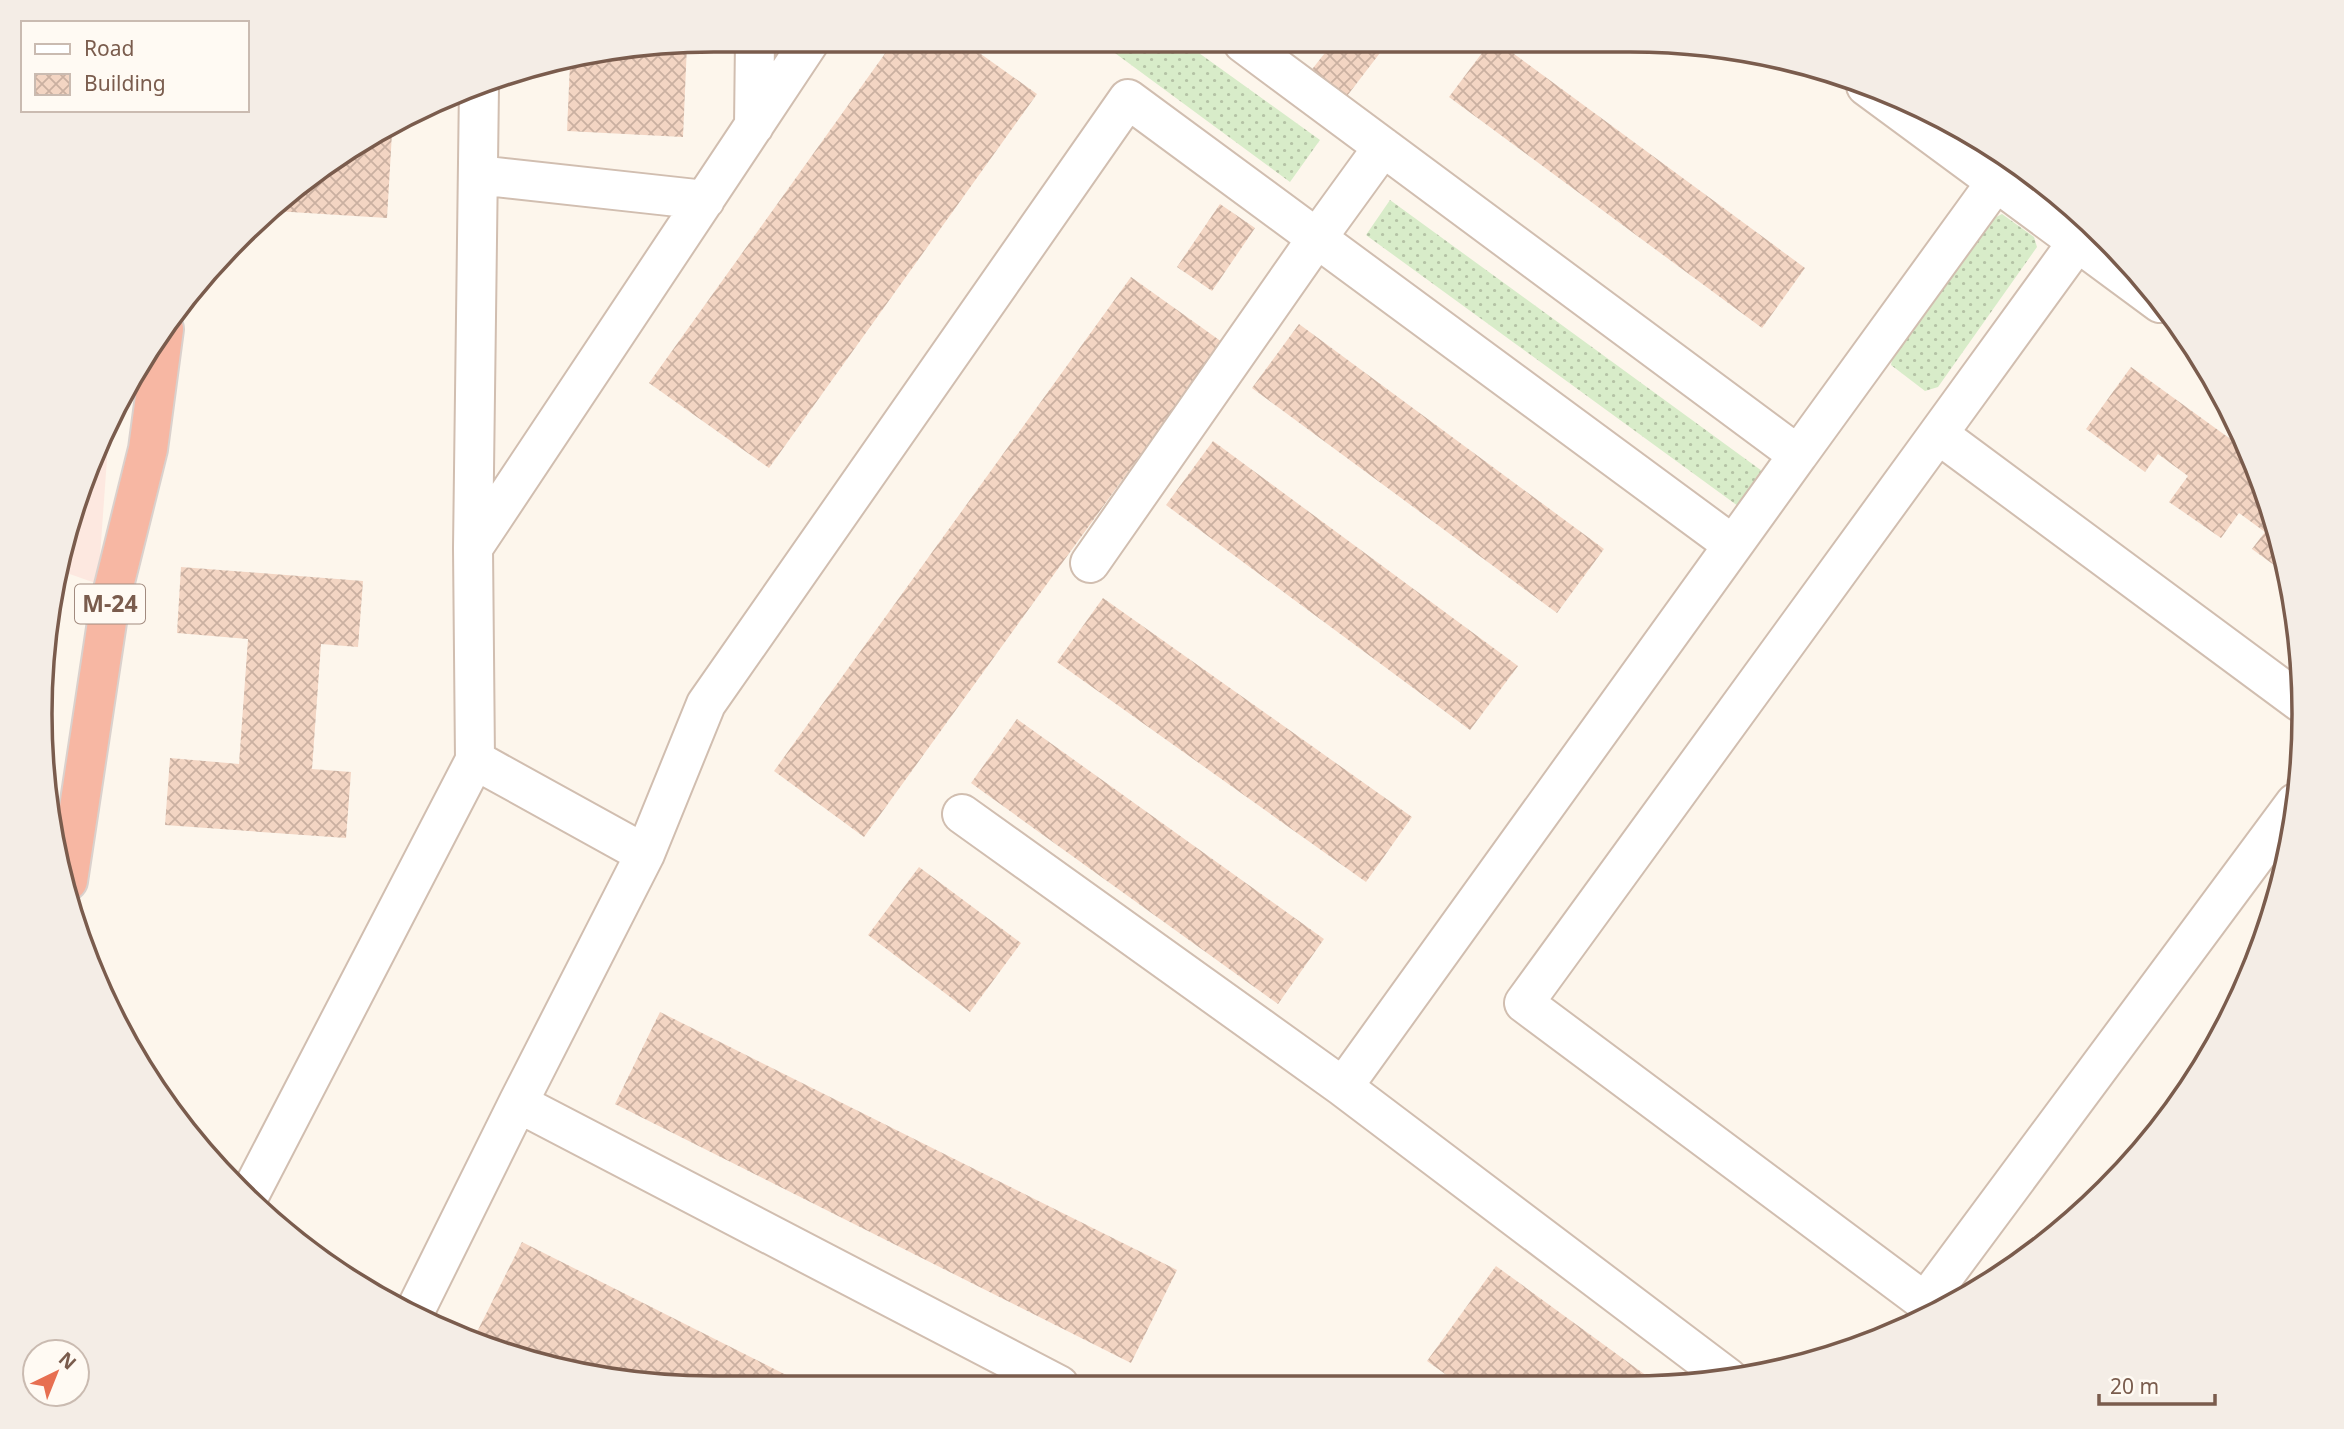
<svg xmlns="http://www.w3.org/2000/svg" width="2344" height="1429" font-family="'Noto Sans',sans-serif">
<style>
.commercial{fill:#fde8e0}
.grass{fill:url(#grass-dots)}
.building{fill:url(#building-cross-hatch)}
.lines{fill:none;stroke-linecap:round;stroke-linejoin:round}
.minor-casing{stroke:#d1beb0;stroke-width:42}
.highway-casing{stroke:#dad1cd;stroke-width:42}
.minor{stroke:#fff;stroke-width:38}
.highway{stroke:#f7b7a3;stroke-width:38}
.labels{text-anchor:middle;stroke-width:7;stroke-linejoin:round;paint-order:stroke}
.shield{fill:#fffaf3;stroke:#a28b7f;stroke-width:2}
.shield-label{font-size:23px;font-weight:bold;fill:#7a5c4d}
.rim{fill:none;stroke:#7a5c4d;stroke-width:3.5}
</style>
<defs>
<pattern id="grass-dots" width="8" height="8" patternUnits="userSpaceOnUse" patternTransform="scale(1.75)"><rect width="8" height="8" fill="#d8ecc9"/><path d="M2 2h.1M6 6h.1" fill="none" stroke="#b4c2a5" stroke-width="1.8" stroke-linecap="round"/></pattern>
<pattern id="building-cross-hatch" width="8" height="8" patternUnits="userSpaceOnUse" patternTransform="scale(1.75)"><rect width="8" height="8" fill="#f3d5c3"/><path d="M0 0l8 8M0 8l8-8" fill="none" stroke="#cab0a1"/></pattern>
</defs>
<rect width="100%" height="100%" fill="#fdf6ec"/>
<path class="commercial" d="M109,431l-11,153 -34,-12 12,-74z"/>
<path class="grass" d="M1100,42l85,1 135,97 -30,42z
M1390,200l372,271 -24,35 -372,-271z
M2002,214l32,23 3,10 -99,140 -13,4 -34,-26 2,-12 101,-135z"/>
<path class="building" d="M894,41l70,1 73,52 -268,374 -120,-85z
M1332,44h44l7,5 -46,60 -35,-27z
M687,45l-4,92 -116,-6 3,-67z
M1488,45h14l303,223 -43,60 -313,-231z
M392,133l-5,85 -112,-7 29,-32z
M1220,204l35,24 -43,63 -35,-24z
M1131,277l91,65 -358,495 -90,-66z
M1299,324l305,225 -47,64 -305,-225z
M2131,367l116,84 21,46 17,76 -33,-24 13,-17 -26,-19 -18,25 -52,-36 19,-26 -30,-22 -13,18 -59,-43z
M1213,441l305,225 -48,64 -304,-225z
M181,567l182,14 -5,66 -37,-3 -9,125 39,3 -5,66 -181,-13 5,-67 69,6 9,-125 -71,-6z
M1103,598l309,219 -46,65 -309,-220z
M1017,719l307,220 -46,65 -307,-221z
M919,867l102,76 -51,69 -102,-77z
M660,1012l517,258 -46,93 -516,-259z
M522,1242l282,142 -177,-1 -155,-41z
M1496,1266l166,121 -200,-1 -35,-25z"/>
<g class="lines">
<defs>
<path id="minor" d="M810,41l-337,507 2,212 170,94 61,-150 422,-605 605,446
M1243,43l555,412 198,-273
M1866,86l294,217
M754,126l1,-86
M478,175l227,25
M2089,226l-151,208 362,268
M1938,434l-414,569 401,299 370,-499
M473,548l6,-462
M1090,563l227,-325 66,-91
M962,814l381,273
M518,1103l127,-249
M251,1192l224,-432
M414,1313l104,-210 541,282
M1728,1378l-385,-291 455,-632"/>
<path id="highway" d="M68,881l42,-279 38,-153 16,-120"/>
</defs>
<use href="#minor" class="minor-casing"/>
<use href="#highway" class="highway-casing"/>
<use href="#minor" class="minor"/>
<use href="#highway" class="highway"/>
</g>
<g class="labels">
<rect class="shield" x="75" y="584.5" width="70" height="39" rx="5"/>
<g class="shield-label">
<text x="110" y="612">М-24</text>
</g>
</g>
<path d="M0 0H2344V1429H0ZM714 52H1630A662 662 0 0 1 2292 714V714A662 662 0 0 1 1630 1376H714A662 662 0 0 1 52 714V714A662 662 0 0 1 714 52Z" fill="#f4ede6" fill-rule="evenodd"/>
<path class="rim" d="M714 52H1630A662 662 0 0 1 2292 714V714A662 662 0 0 1 1630 1376H714A662 662 0 0 1 52 714V714A662 662 0 0 1 714 52Z"/>
<rect x="21" y="21" width="228" height="91" fill="#fffaf3" stroke="#cabbb1" stroke-width="2"/>
<rect x="35" y="44" width="35" height="10" fill="#ffffff" stroke="#cabbb1" stroke-width="2"/>
<text x="84" y="56" font-size="21" fill="#7a5c4d">Road</text>
<rect x="35" y="74" width="35" height="21" fill="url(#building-cross-hatch)" stroke="#cabbb1" stroke-width="2"/>
<text x="84" y="91" font-size="21" fill="#7a5c4d">Building</text>
<g transform="translate(56 1373) rotate(43)"><circle r="33" fill="#fffaf3" stroke="#cabbb1" stroke-width="2"/>
<path d="M0-5L12 26L0 18L-12 26Z" fill="#e76f51"/>
<text y="-10" font-size="19" font-weight="bold" text-anchor="middle" fill="#7a5c4d">N</text>
</g>
<path d="M2099 1394v10h116v-10" fill="none" stroke="#7a5c4d" stroke-width="3.5"/>
<text x="2110" y="1394" font-size="21" fill="#7a5c4d" stroke="#fffaf3" stroke-width="5" paint-order="stroke">20 m</text>
</svg>
